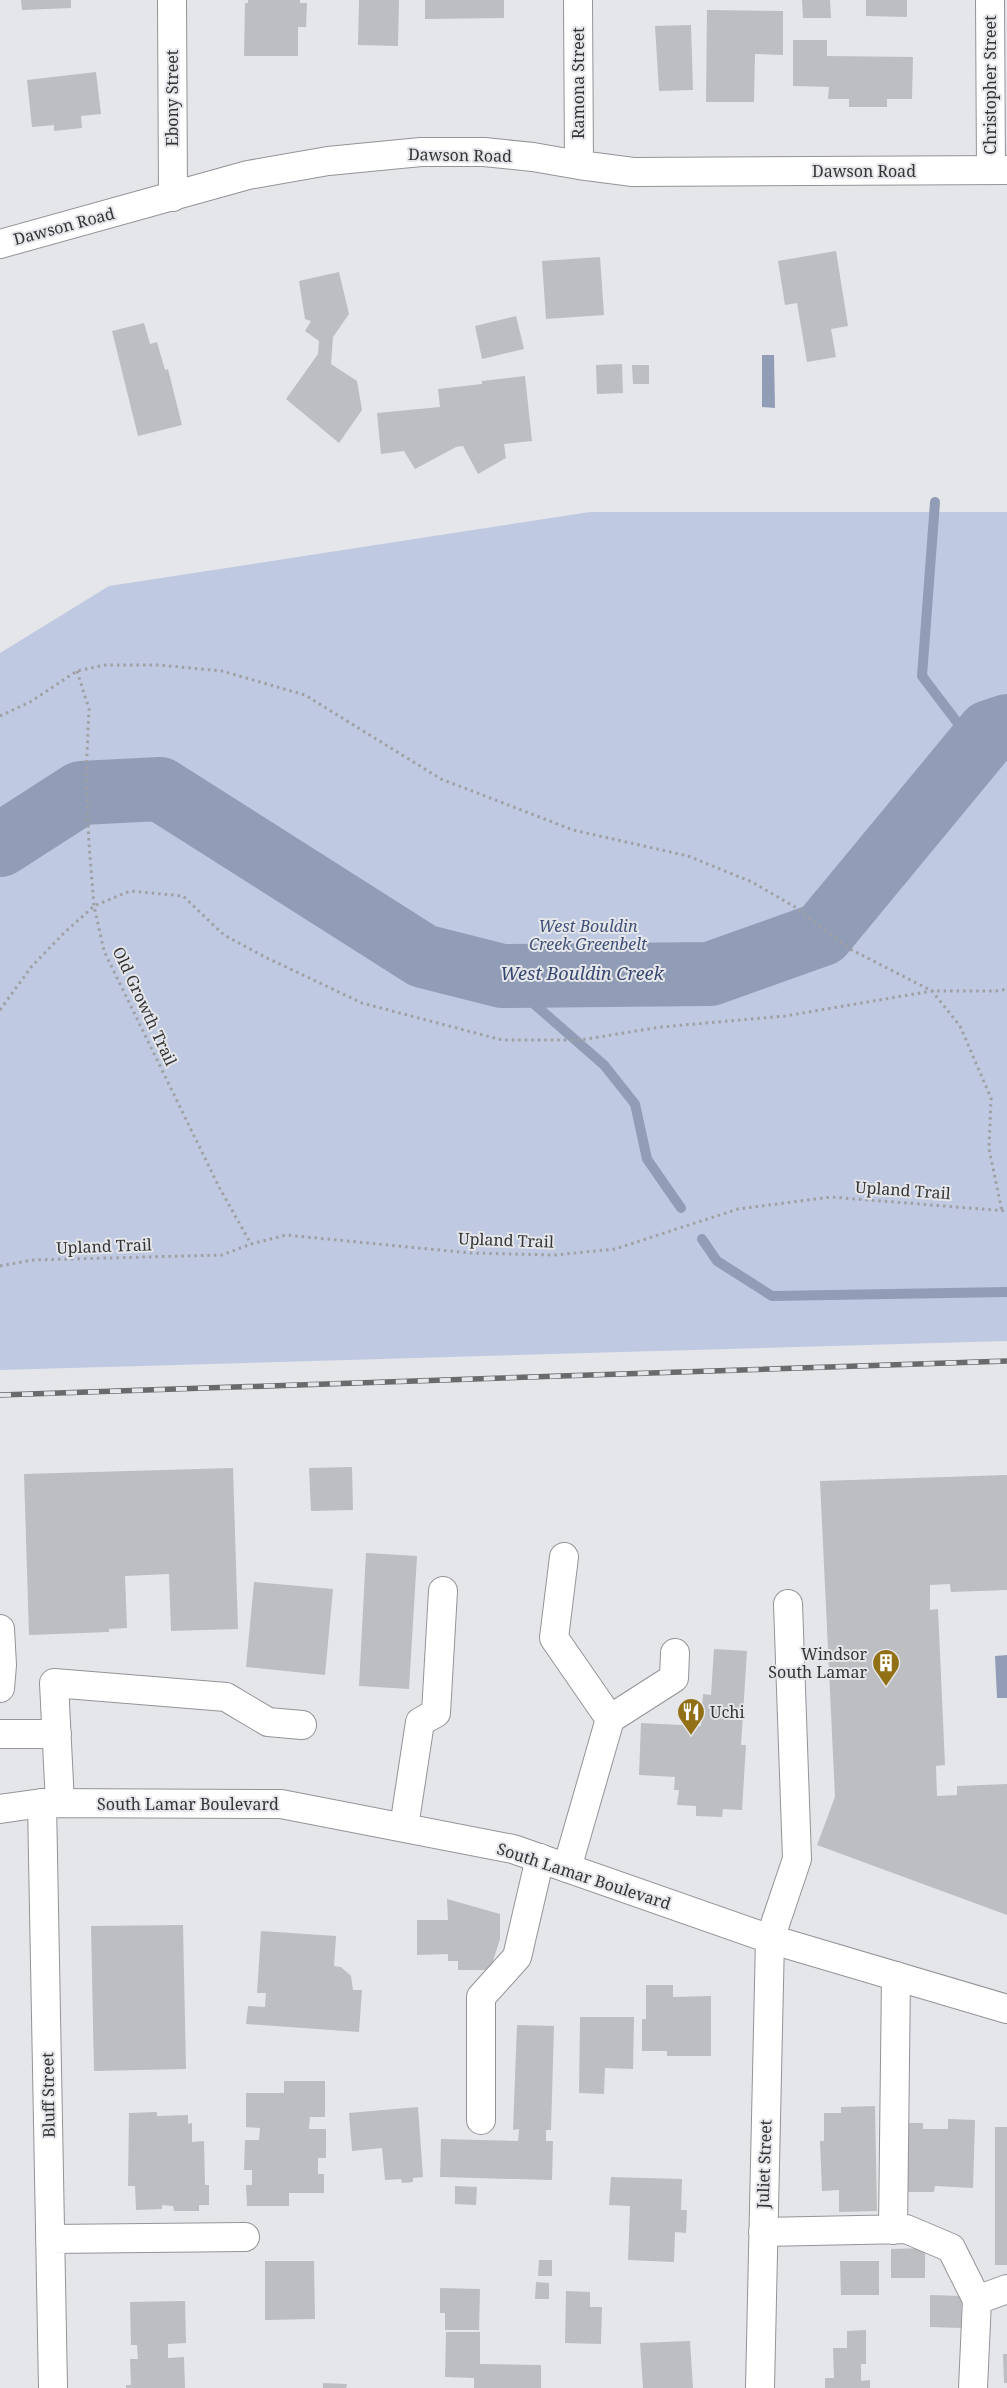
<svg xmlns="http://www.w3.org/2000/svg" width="1007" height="2388" font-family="'Noto Serif',serif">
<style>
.green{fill:#bfcae2}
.water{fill:#919db6}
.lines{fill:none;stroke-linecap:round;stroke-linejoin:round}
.stream{stroke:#919db6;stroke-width:10}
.river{stroke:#919db6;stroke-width:64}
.building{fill:#bcbec1}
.minor-casing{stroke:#939497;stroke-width:30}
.major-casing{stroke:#939497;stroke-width:30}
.path{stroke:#9fa0a3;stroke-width:3;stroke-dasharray:2.5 4;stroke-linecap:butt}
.minor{stroke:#fff;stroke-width:28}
.major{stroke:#fff;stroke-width:28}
.rail-casing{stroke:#696a6c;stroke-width:5.5}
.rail{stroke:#e5e6ea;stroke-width:4;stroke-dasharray:11;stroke-linecap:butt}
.labels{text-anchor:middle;stroke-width:4;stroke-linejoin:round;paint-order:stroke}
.street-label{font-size:16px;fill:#333435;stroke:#e5e6ea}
.park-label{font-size:16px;font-style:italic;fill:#405179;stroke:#e5e6ea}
.poi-label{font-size:16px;fill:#333435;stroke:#e5e6ea;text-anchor:end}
.water-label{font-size:18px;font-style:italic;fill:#384971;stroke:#e5e6ea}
</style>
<rect width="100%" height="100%" fill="#e5e6ea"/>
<path class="green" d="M590,512h417v829l-1007,29v-717l109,-67z"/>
<path class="water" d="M762,355h12l1,53 -13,-1z
M1007,1655v43h-10l-2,-42z"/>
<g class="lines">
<path class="stream" d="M935,502l-13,174 54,71
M502,976l102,89 31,39 12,55 34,49
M702,1239l15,22 55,35 235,-4"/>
<path class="river" d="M0,845l81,-52 79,-4 263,167 79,20 208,-2 112,-40 167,-202 18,-6"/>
</g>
<path class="building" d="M21,0h50v8l-49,2z
M248,0h52v3h7l-1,24h-8v29h-54l1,-53h3z
M359,0h40l-1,46 -40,-1z
M425,0h79v18l-79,1z
M802,0h28l1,18h-28z
M866,0h41v17l-41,-1z
M707,10l76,1v44l-28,-1 -1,48h-48z
M691,25l2,65 -34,1 -4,-65z
M793,40h34v16l86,1 -1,42h-25v8h-38v-8h-21l1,-12 -36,-1z
M96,72l5,42 -20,2 1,12 -28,3v-6l-22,2 -5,-47z
M836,251l12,75 -17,3 5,28 -29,5 -10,-59 -12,2 -7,-44z
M600,257l4,58 -58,4 -4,-58z
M339,272l10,42 -16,23 -2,27 26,17 5,29 -23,33 -53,-44 32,-45 1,-13 -14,-10 6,-10 -6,-2 -6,-38z
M516,316l8,33 -42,10 -7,-33z
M144,323l6,21 7,-2 8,28 3,-1 14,56 -44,11 -26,-105z
M622,364l1,29 -26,1 -1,-29z
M632,365h17v19h-16z
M525,376l7,65 -28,3 2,14 -28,16 -15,-28 -7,1 -41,22 -11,-18 -23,3 -4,-41 63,-6 -2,-18 44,-5v-3z
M352,1467l1,43 -42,1 -2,-43z
M233,1468l5,161 -67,2 -2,-57 -44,2 2,52 -18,1v3l-80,3 -5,-161z
M1007,1475v115l-56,2 -1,-8 -20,1v25l8,-1 7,156 -9,1 1,30 20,-1v-9l50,-2v131l-190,-70 18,-48 -15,-316z
M366,1553l51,3 -8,133 -50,-3z
M254,1582l79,7 -8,86 -79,-8z
M714,1649l33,2 -6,94h5l-4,65 -19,-1 -1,8 -26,-1v-10l-19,-1 2,-15h-5l1,-13 -36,-2 2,-52 60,3 2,-32 8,1z
M447,1899l53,15v25l-7,22v9h-35v-9h-10v-7l-31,1v-35h31z
M183,1925l3,144 -92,2 -3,-145z
M261,1931l75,5 -2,30 7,1 10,9 2,14h9l-3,42 -113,-8 2,-18 17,1 1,-14h-9z
M646,1985h27v12l38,-1v60h-44v-5h-25v-32h4z
M580,2017h54l-1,52 -28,-1 -1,26 -25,-1z
M517,2025l37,1 -3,104h-5v11h7l-1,39 -112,-3 1,-38 77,2 1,-12 -6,1z
M284,2081h41v36h-15l-1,12h17v29h-8v16h6v19h-35v13h-42l-1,-21h6v-15h-8l1,-30h14l1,-12 -14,-1v-34h38z
M875,2106l2,105 -38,1v-22l-17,1 -2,-50h4v-28h17v-6z
M418,2107l5,70 -10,1v4l-11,1 -1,-4 -16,1 -3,-32 -30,3 -3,-38z
M157,2112v4l31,-1v9l4,-1v19l12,-1 1,44h4v20h-10v6h-25l-1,-5 -11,-1v4l-26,1 -1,-24h-7l1,-73z
M948,2119l27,1 -2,68 -38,-2 -1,6h-31l1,-69h19v6h25z
M995,2127h12v138h-12z
M611,2177l71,2 -1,31h6l-1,23 -11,-1 -1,30 -46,-2 2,-54 -21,-1z
M455,2186l22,1 -1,18 -21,-1z
M925,2248v30h-34v-29z
M539,2260h13v16h-14z
M265,2261h49l1,58 -50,1z
M840,2261h39v34h-38z
M536,2282l13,1v16h-14z
M440,2288l40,1 -1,41h-34v-17h-5z
M566,2291l24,1v15h12l-1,37 -36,-1z
M930,2295l32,1 -1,32 -31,-1z
M185,2301l1,42 -18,1v14l16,-1 1,31h-59v-3h5l-1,-26h8l-1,-14h-6l-1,-43z
M866,2330v34h-5v17l9,-1v8h-45v-10h9l-1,-30h14v-17z
M446,2332h34v32l61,1v23h-67v-10l-29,-1z
M690,2341l3,47h-50l-3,-45z
M1003,2354h4v29h-3z
M323,2383l24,1 -1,4h-23z"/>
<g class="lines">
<defs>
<path id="minor" d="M172,0l1,197
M578,0l1,165
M990,0l1,170
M0,244l248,-69 80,-14 93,-9h63l49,5 46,8 54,7 374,-2
M564,1557l-10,81 56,81 -43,149
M0,1629l2,36 -2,23
M610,1719l64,-41 1,-25
M0,1734h57
M42,1803l11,585
M60,1803l-6,-120 172,14 42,25 34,3
M404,1827l16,-105 16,-9 7,-122
M481,2120v-123l36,-40 23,-99
M893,2230l3,-254
M763,2232l143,-3 45,19 26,52
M50,2239l195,-2
M760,2388l10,-449 27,-80 -9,-255
M973,2388l4,-88 30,-11"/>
<path id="major" d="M0,1809l42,-6 239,1 232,45 257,90 237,70"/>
</defs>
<use href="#minor" class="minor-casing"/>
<use href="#major" class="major-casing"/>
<path class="path" d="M77,671l12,38 -3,67 3,68 5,62 10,45 115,236 32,57
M0,716l30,-14 47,-31 28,-6h54l63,6 83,24 136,84 132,51 115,26 64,26 43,25 53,41 84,43 28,35 31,72 -2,51 13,62
M0,1010l32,-44 32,-33 30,-27 36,-15 53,5 41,39 41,22 97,46 140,37h78l81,-13 124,-11 147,-25h64l11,-2
M0,1266l32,-6 190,-5 29,-11 35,-9 184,18 85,2 60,-6 123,-40 93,-12 176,14"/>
<use href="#minor" class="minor"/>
<use href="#major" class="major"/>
<defs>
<path id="rail" d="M0,1395l1007,-34"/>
</defs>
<use href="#rail" class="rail-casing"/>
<use href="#rail" class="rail"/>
</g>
<defs>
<symbol id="building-pin" viewBox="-11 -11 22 30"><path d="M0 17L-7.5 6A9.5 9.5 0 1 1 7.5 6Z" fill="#927016" stroke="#e5e6ea"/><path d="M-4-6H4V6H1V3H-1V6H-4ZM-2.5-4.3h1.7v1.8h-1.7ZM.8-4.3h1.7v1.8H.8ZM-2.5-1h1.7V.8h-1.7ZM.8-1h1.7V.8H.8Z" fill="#fff"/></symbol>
<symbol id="restaurant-pin" viewBox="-11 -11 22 30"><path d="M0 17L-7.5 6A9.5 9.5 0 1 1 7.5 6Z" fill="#927016" stroke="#e5e6ea"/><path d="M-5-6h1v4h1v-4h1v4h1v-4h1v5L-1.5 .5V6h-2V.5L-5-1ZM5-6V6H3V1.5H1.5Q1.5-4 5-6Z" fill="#fff"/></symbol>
</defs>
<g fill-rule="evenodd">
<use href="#building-pin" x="870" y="1647" width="32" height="43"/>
<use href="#restaurant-pin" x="675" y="1696" width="32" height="43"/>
</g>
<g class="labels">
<g class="street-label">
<text transform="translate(578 83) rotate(-90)" y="6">Ramona Street</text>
<text transform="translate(990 85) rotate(-90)" y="6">Christopher Street</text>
<text transform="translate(172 98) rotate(-90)" y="6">Ebony Street</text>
<text transform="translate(460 155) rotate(1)" y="6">Dawson Road</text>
<text x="864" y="177">Dawson Road</text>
<text transform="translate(64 226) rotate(-15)" y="6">Dawson Road</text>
<text transform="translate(145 1006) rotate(65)" y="6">Old Growth Trail</text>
<text transform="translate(903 1190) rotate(4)" y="6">Upland Trail</text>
<text transform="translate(506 1240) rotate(2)" y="6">Upland Trail</text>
<text transform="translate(104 1246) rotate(-2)" y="6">Upland Trail</text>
<text x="188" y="1810">South Lamar Boulevard</text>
<text transform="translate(584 1876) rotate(18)" y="6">South Lamar Boulevard</text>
<text transform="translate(48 2095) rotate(-91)" y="6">Bluff Street</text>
<text transform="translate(764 2164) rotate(-88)" y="6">Juliet Street</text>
</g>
<g class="park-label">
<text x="588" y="932">West Bouldin<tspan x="588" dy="18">Creek Greenbelt</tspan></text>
</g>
<g class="poi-label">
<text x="867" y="1660">Windsor<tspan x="867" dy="18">South Lamar</tspan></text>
<text x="710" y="1718" text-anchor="start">Uchi</text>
</g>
<g class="water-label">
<text x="582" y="980">West Bouldin Creek</text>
</g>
</g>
</svg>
